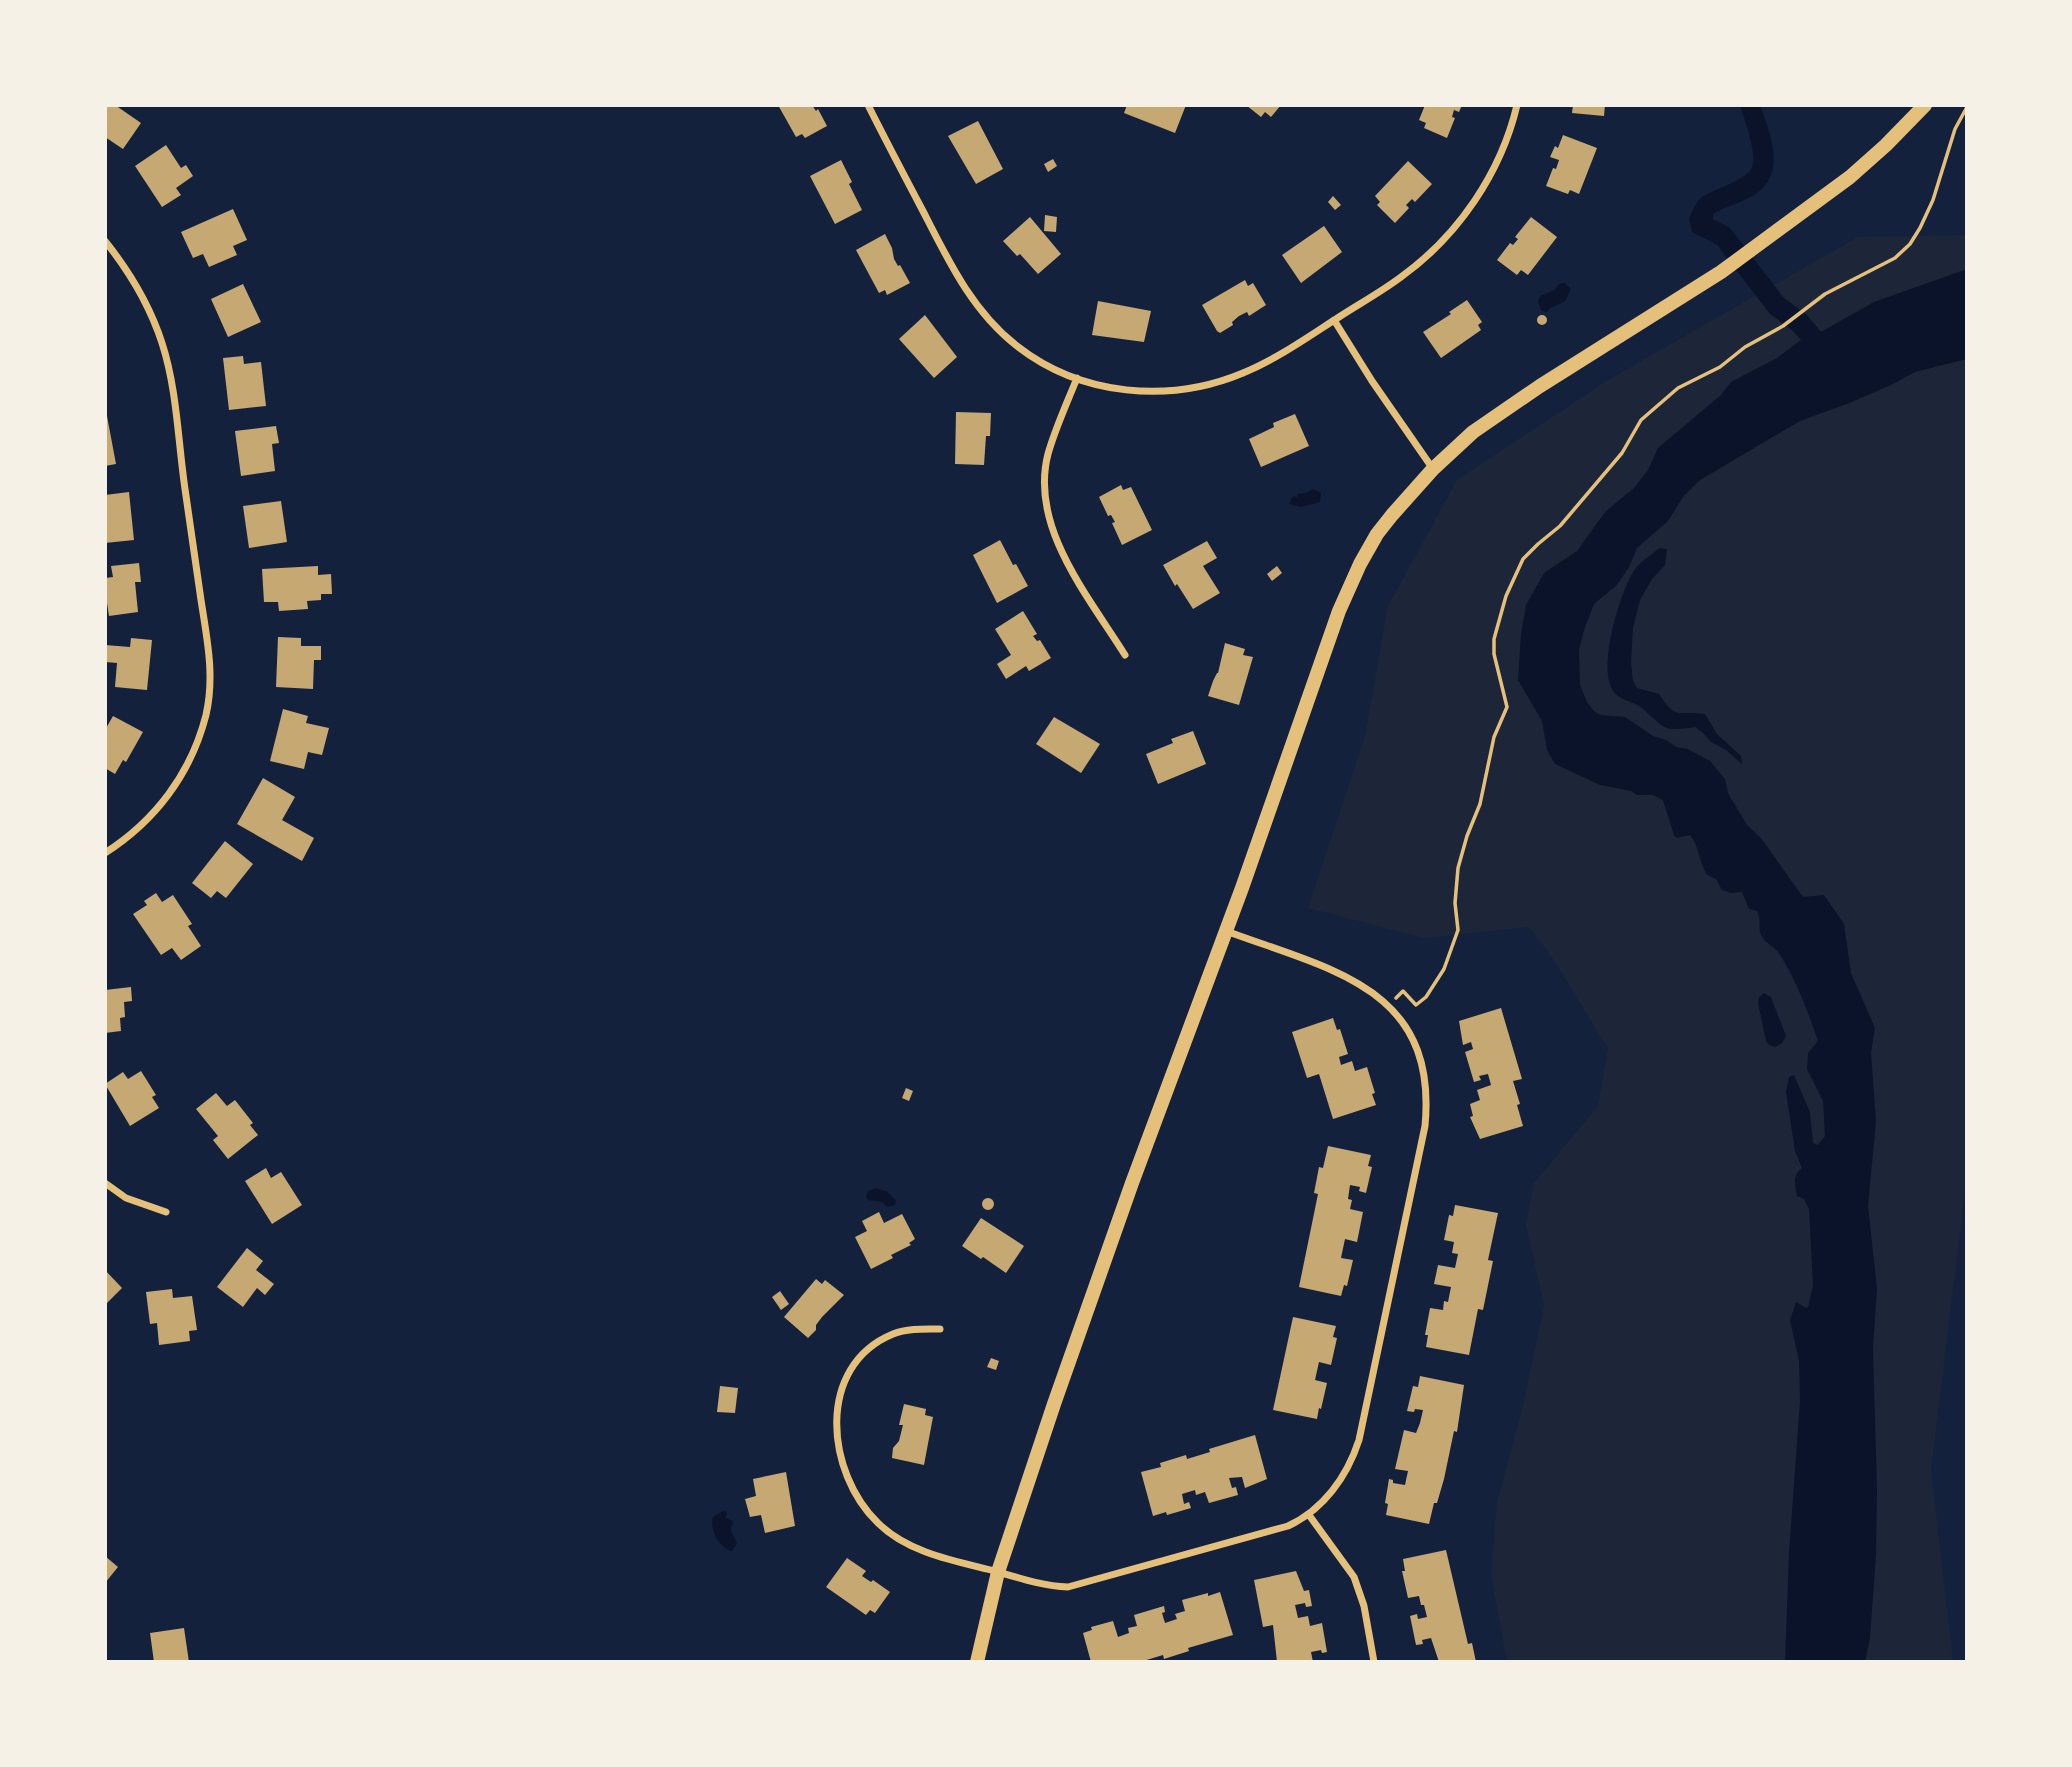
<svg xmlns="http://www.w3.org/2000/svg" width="2072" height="1767" font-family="'Sofia Sans Condensed',sans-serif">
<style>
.green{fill:#1d2539}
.water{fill:#0b132b}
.building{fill:#c6a872}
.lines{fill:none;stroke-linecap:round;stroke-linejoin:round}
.path{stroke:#e5c07b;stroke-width:3.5}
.minor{stroke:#e5c07b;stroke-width:7}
.secondary{stroke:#e5c07b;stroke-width:14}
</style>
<rect width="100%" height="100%" fill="#14213d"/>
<path class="green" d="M1967,235v940l-36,294 22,193h-446l-16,-88 6,-72 25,-92 22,-104 -18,-82 8,-41 64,-77 10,-58c-27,-41 -48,-84 -79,-121l-104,11 -117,-30 57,-172 23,-130 69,-126 151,-100 250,-143z"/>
<path class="water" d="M1740,105h20c12,33 28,73 -11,93 -12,6 -24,9 -36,16v5l17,9 54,70 23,17 14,17 53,-30 93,-33v90l-52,13 -24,13 -44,19 -47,17 -100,59 -17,17 -15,24 -31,27 -8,19 -12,18 -23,19 -10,26 -5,20 1,35 7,17 7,9 6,4 25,2 28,19 13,4 10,7 12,2 22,12 15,18 3,14 19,32 14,13 42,59 21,-2 20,29 7,49 24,55 -4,25 5,68 -8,85 9,83 -4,59 4,141 -1,66 -6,83 -5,24h-80l4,-110 11,-151 -1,-40 -9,-41 6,-18 10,6 2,-1 5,-21 -4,-77 -5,-10 -7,-3c-2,-10 -5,-21 5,-28l-7,-17 -9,-59 3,-15 5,-2 16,37 3,31 5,2 7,-9 -2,-35 -16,-32 1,-16 10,-12 -3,-9c-10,-27 -20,-55 -37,-80 -5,-7 -16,-10 -18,-20 -2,-8 2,-9 -3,-21l-8,-2 -7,-17 -11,1 -9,-3 -6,-11 -9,-4c-8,-13 -8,-29 -17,-40l-13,3 -3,-3 -11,-35 -10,-5h-16l-6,-4 -31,-6 -45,-21 -8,-14 -5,-29 -24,-41 3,-46 5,-29 18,-32 33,-22 28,-39 29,-24 14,-18 10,-22 63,-53 10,-13 46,-24 24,-18 -9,-10 -22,-16 -53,-69 -25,-13 -3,-14c3,-6 6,-14 11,-19 14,-12 49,-17 53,-35 3,-14 -9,-45 -13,-59z
M1565,283l6,6 -6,12 -16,8 -2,3 -5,-1 -4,-9 2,-6 15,-6 4,-6z
M1313,489l8,4 -1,9 -19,5 -12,-3 4,-8 4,1 1,-3 8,-1z
M1660,548l7,1 -2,16 -13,14 -12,21 -7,28 -2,34 2,19 4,7 22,6c18,27 18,16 46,20l12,20 24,22 1,8 -16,-14 -15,-8 -8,-9 -8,-6c-33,5 -29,2 -52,-18 -10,-9 -24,-7 -31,-20 -14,-24 8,-98 23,-120 6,-8 17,-15 25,-21z
M1764,993l7,4 15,39 -4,7 -7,4 -6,-2 -3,-4 -8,-38 1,-6z
M876,1188l12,4 8,9 -1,4 -8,2 -5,-5 -14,-2 -2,-3 2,-6z
M723,1511l4,1 -1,6 7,3 -2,10 6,12 -5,8c-13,-3 -23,-22 -19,-34z"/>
<path class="building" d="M105,105h10l26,18 -18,26 -18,-12z
M778,105h34l4,6 2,-2 9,17 -22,12 -3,-4 -6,3z
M1127,105h59l-11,28 -51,-20z
M1246,105h35l-10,12 -6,-5 -4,5z
M1425,105h37l-3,7 -5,-2 -2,7 3,1 -8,20 -23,-10 2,-5 -7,-3z
M1573,105h32l-1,11 -32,-3z
M978,121l25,48 -27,15 -28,-48z
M1563,135l34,13 -18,46 -9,-4 -2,4 -22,-8 7,-18 3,1 3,-9 -9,-3 5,-11 3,2z
M166,145l15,23 5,-3 7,11 -17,12 5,7 -19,12 -27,-41z
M1053,159l4,7 -9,6 -4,-8z
M841,160l11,22 -3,2 13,26 -27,14 -25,-48z
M1408,161l24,23 -17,18 -3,-3 -6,6 3,3 -14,15 -18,-18 3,-3 -5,-6z
M1333,196l8,9 -6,5 -7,-8z
M233,209l14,31 -14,6 4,9 -28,12 -6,-13 -10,4 -12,-26z
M1045,215l12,2 -1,15 -12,-1z
M1030,217l31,37 -23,20 -18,-20 -3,2 -14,-15z
M1531,217l26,20 -29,38 -7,-5 -4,5 -20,-15 13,-17 3,2 5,-6 -3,-2z
M1324,226l18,26 -41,31 -19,-28z
M885,234l7,14 2,11 4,7 2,-1 10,18 -23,12 -2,-5 -6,3 -23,-43z
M1245,280l3,6 5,-3 13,22 -17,11 -2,-4 -8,4 -7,6 1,3 -13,8 -3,-2 -15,-26z
M243,284l18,38 -33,15 -17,-38z
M1467,300l15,22 -4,3 3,5 -40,28 -18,-26 28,-18 -2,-2z
M1098,301l53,10 -7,31 -52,-7z
M1537 320a5 5 0 1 1 10 0a5 5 0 1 1-10 0Z
M925,315l32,42 -23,21 -35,-39z
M243,356l1,8 17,-2 5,44 -37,4 -6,-52z
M956,412l35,1 -1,23h-4l-2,29 -29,-1z
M1295,414l14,32 -48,21 -12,-28 25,-12 -1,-4z
M107,416l9,48 -11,2v-49z
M276,426l3,17 -7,1 3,27 -34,5 -6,-45z
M1121,485l2,5 8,-3 21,43 -30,15 -10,-22 3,-1 -4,-7 -3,1 -9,-19z
M129,492l5,48 -29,3v-48z
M281,501l6,41 -38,6 -6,-42z
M1000,540l13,25 3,-1 12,22 -31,17 -24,-48z
M1207,541l10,17 -14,8 17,27 -27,16 -16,-25 -2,2 -12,-21z
M139,563l2,19h-6l3,30 -29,4 -2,-13h-2v-25l8,-1 -2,-11z
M318,566v9l13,-1 1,20h-11v6l-14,1 1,8 -29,2 -1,-9h-14l-2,-33z
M1277,566l5,7 -10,8 -5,-7z
M1023,611l14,23 -4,2 4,5 3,-1 11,18 -22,13 -3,-5 -20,13 -9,-15 14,-9 -16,-26z
M278,637l23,1v8h20v14h-7l-1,29 -37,-2z
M131,638l21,2 -5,50 -32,-3 2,-24 -12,-1v-17l25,2z
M1225,643l20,6 -2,6 10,2 -14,48 -31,-9 5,-15 4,-8h1z
M283,709l25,7 -2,7 23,5 -7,27 -14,-3 -4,17 -34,-8z
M113,716l30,16 -17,30 -3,-2 -8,14 -10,-6v-38z
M1054,717l46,27 -19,29 -45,-29z
M1193,731l13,33 -48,20 -12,-30 27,-11 -2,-4z
M263,778l32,19 -13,23 32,18 -12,23 -65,-37z
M225,841l28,23 -27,34 -9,-7 -6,7 -19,-15z
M156,893l6,9 11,-7 19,29 -4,2 13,20 -20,14 -9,-12 -11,7 -28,-41 14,-9 -3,-4z
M131,987l1,14 -8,1 1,15 -5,1 1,13 -16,2v-43z
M1501,1008l21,71 -9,2 7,23 -3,1 6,21 -43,13 -10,-22 3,-1 -3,-12 10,-4 -3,-10 14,-5 -3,-11 -9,2 2,4 -7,2 -9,-30 8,-3 -2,-7 -8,3 -4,-24z
M1333,1018l4,12 3,-1 8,25 -9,3 2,8 11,-4 3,10 12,-4 8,26 -3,1 4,11 -43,14 -14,-45 -12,4 -15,-46z
M141,1071l15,24 -4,2 7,11 -29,18 -25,-42 18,-12 5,7z
M906,1088l7,3 -4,10 -7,-3z
M216,1093l11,13 8,-6 18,23 -3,2 8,10 -30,24 -15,-19 5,-4 -22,-27z
M1328,1146l43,9 -3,11 4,1 -6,26 -7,-2 1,-4 -10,-2 -2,14 4,1 -2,9 13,3 -6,30 -12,-3 -4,19 12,2 -6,26 -3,-1 -3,11 -42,-9 19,-93 -4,-1 5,-26 4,1z
M266,1168l5,10 10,-6 21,33 -30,19 -27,-43z
M982 1204a6 6 0 1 1 12 0a6 6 0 1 1-12 0Z
M1455,1205l43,8 -10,47 5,1 -10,49 -5,-1 -9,46 -43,-8 2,-12h-3l5,-27 13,2 1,-9 4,1 3,-15 -17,-3 4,-19 17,3 3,-14 -6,-1 2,-11 -10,-2 5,-25 4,1z
M879,1212l5,11 18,-9 13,25 -6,4 2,2 -20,10 2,3 -22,11 -16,-32 12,-6 -5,-10z
M981,1218l43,28 -18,27 -23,-16 -2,2 -19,-13z
M247,1248l16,13 -7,9 18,14 -9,11 -8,-7 -14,19 -26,-20z
M105,1270l17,18 -17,17z
M816,1279l6,5 3,-4 19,15 -22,22 -6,8v5l-8,8 -24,-21z
M172,1289l1,9 19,-2 5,34 -8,1 1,10 -31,4 -2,-22 -7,1 -4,-32z
M780,1291l9,13 -8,6 -9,-13z
M1293,1317l43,9 -3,11 4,1 -6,27 -12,-3 -4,18 12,3 -6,26 -2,-1 -2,11 -44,-9z
M991,1358l8,3 -3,9 -9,-3z
M1420,1376l44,9 -7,47 -3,-1 -10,48 -7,24h-3l-5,21 -43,-9 2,-11 -3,-1 4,-24 4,1v3l12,2 3,-14 -13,-2 9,-39 12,3 4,-10 3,-13 -8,-1 -1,3 -7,-1 6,-25 5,1z
M720,1386l18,2 -3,25 -18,-1z
M904,1404l22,5 -1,6 8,2 -9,48 -32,-7 1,-10 6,-7 4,-16h-4z
M1255,1435l12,44 -22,9 -3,-11 -13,1 3,10 4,-1 2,8 -29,8 -4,-11 -9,3 -1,-5 -13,4 2,10 5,-2 2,6 -24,7 -1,-3 -13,4 -12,-44 20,-5 -1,-4 26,-8 1,4 23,-7 -1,-3z
M786,1472l9,54 -30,7 -4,-18 -11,2 -5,-18 11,-3 -3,-17z
M1446,1550l22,94 4,-1 4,19h-37l-8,-24 -9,2 1,4 -7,1 -6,-29 7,-2 1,5 9,-2 -3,-12h-3l-2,-9 -11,2 -6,-27h3l-2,-12z
M105,1556l13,11 -13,16z
M847,1558l19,13 -4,5 9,6 2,-2 17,12 -15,21 -5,-3 -4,5 -40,-28z
M1296,1571l8,20 5,-1 3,16 -6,1 -1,-4 -10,2 3,13 10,-2 2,10 12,-3 5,29 -5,1 -1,-3 -10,2 2,10h-36l-4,-37 -10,2 -9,-47z
M1220,1592l13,43 -45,13 1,3 -25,8 -1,-4 -23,7h-49l-8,-29 9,-3 -1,-3 22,-6 5,16 11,-4 -1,-5 9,-2 -3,-11 30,-9 1,6 -3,1 3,10 12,-4 -2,-5 10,-3 -3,-11 26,-7v3z
M184,1628l5,34h-35l-4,-29z"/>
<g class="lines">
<path class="path" d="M1396,998l7,-7 13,14 10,-8 18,-28 14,-39 -3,-27 3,-35 9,-32 13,-32 14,-67 13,-30 -13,-53v-15l12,-43 17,-37 15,-15 22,-18 62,-73 19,-33 37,-32 42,-21 25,-20 38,-21 42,-32 70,-36 15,-14 10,-16 13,-28 22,-71 12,-22"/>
<path class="minor" d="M868,105c18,36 37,72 56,108 25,49 49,99 93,133 64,50 152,58 226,27 34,-14 65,-36 96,-56 20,-13 42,-25 62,-40 57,-41 100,-104 116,-172
M105,241c24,30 45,65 57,102 15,46 16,98 23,146 5,37 11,74 16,111 6,39 14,76 5,115 -15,59 -51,106 -101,138
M1334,320l38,61 61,88
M1077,378c-10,25 -22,51 -29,76 -19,73 41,143 77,201
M105,1183l21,15 40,14
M940,1329c-15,0 -32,-1 -47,5 -78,32 -67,139 -15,189 30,30 77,38 117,48 24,7 48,15 73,16l220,-61c35,-16 59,-49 71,-86l66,-314c13,-139 -94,-156 -199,-195
M1309,1515l45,62 10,29 10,56"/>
<path class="secondary" d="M977,1662l21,-90 56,-168 78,-221 110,-295 97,-277 21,-47 17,-30 15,-19 41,-46 40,-37 67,-46 181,-114 129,-95 36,-32 39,-40"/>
</g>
<rect width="2072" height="1767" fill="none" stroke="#f6f1e7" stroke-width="214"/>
</svg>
